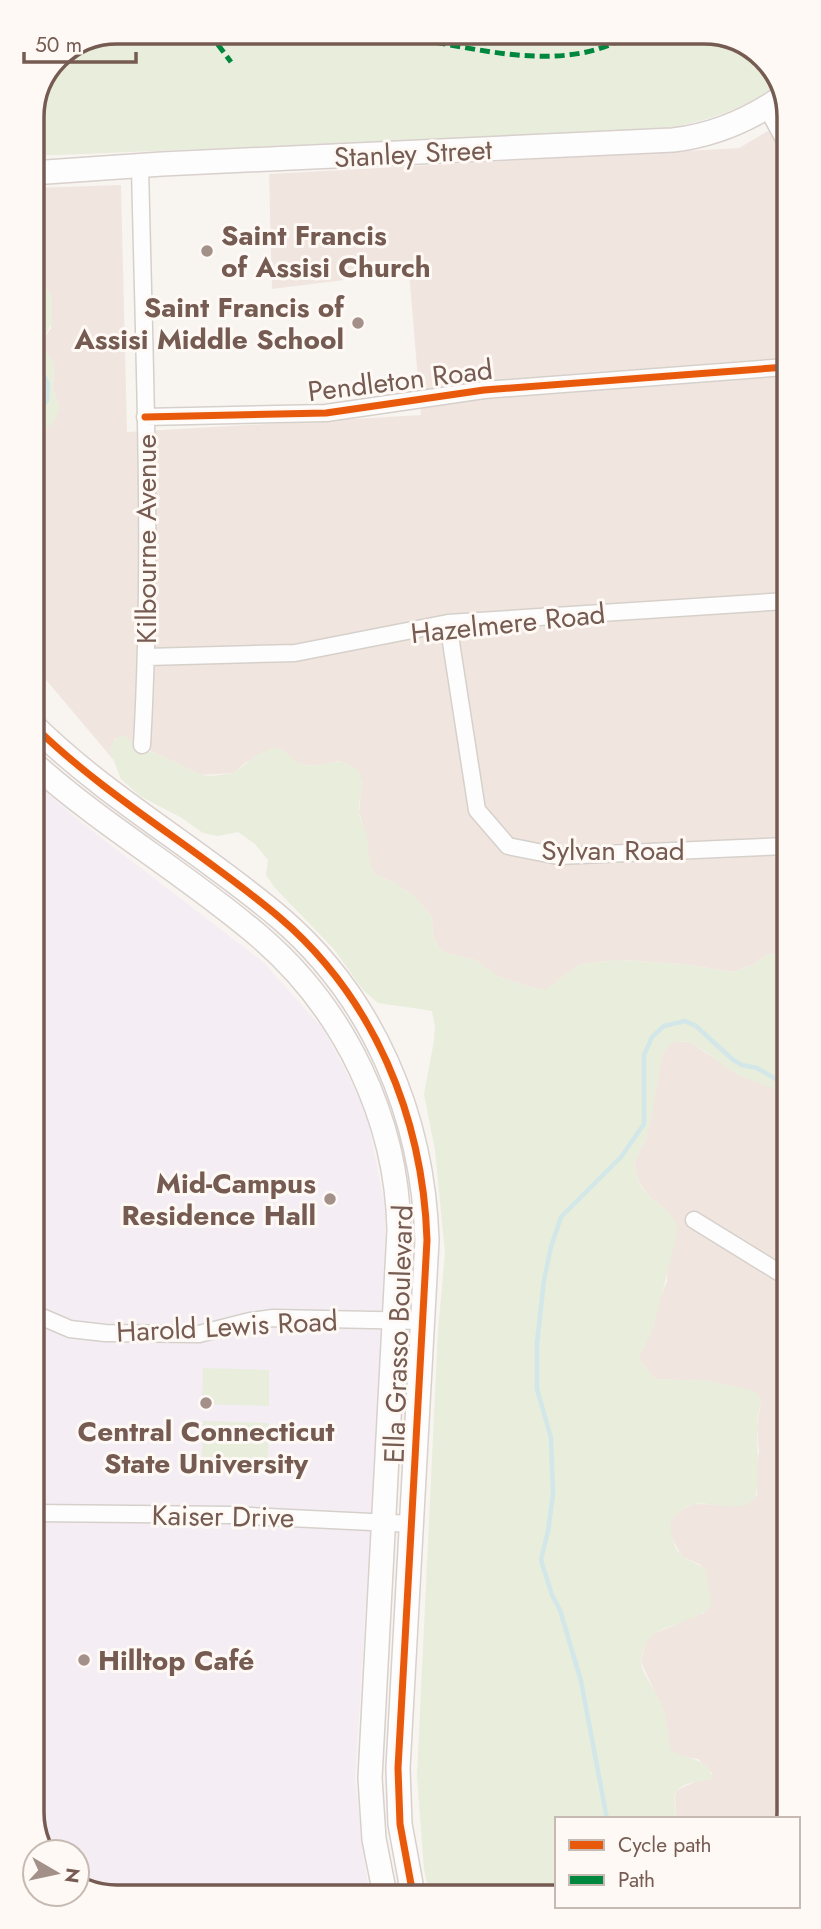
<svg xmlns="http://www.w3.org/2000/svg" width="821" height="1929" font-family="Jost,sans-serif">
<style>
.residential{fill:#f0e6df}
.education{fill:#f4eef4}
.green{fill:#e8eddc}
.water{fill:#d3e7e8}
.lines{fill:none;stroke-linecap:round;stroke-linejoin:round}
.stream{stroke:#d3e7e8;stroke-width:4.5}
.street-casing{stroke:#d6d0cb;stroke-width:19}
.secondary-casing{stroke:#d8d0cc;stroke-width:26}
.street{stroke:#fefdfd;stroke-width:16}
.secondary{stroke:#fefdfd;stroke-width:23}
.quiet{stroke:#00873e;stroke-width:5;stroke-dasharray:10 5;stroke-linecap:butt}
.cycleway-casing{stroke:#fef9f4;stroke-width:11}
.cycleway{stroke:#e8590c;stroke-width:7}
.poi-dot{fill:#a39189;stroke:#fef9f4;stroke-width:2.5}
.labels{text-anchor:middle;stroke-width:6;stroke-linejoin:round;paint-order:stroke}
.street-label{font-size:28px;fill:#755b51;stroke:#fef9f4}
.poi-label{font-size:28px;font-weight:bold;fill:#755b51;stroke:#fef9f4;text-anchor:start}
.rim{fill:none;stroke:#755b51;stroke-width:3.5}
</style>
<rect width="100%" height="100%" fill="#f8f4f0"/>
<path class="residential" d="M785,121l2,830 -17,3 -18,11 -19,7 -50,-8 -64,-4 -30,3 -10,2 -32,24h-10l-38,-12 -24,-17 -29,-7 -8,-6 -5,-10 -1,-20 -19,-22 -20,-13 -19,-8 -5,-10 -3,-27 -7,-25 3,-32 -23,-19 -20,5 -15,-1 -12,-4 -10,-12 -37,14 -11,10 -33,2 -46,-22 -40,-15 -5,13 7,13 -81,-96 -3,-9v-161l4,-8 -4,-15 5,-39 22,-27 -7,-20 1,-26 -12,-17v-5l9,-13 1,-31 -9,-12 -11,-1v-96l89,-3 6,247 294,-17 -12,-143 -137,17 -3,-115 470,-26z
M676,1041l15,1 42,30 38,14 17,9 1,717 -2,7h-111l-1,-24 2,-5 20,-9 15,-2v-6l-14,-14 -20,-3 -8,-7 -6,-37 -23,-50 4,-19 6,-8 24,-10 14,-8 15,-4 -3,-48 -18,-8 -3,-4 -10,-18 1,-16 8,-8 15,-7 45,1 10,-2 8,-8 -1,-28 3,-15 -2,-26 4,-26 -51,-19 -55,-2 -16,-19 2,-10 13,-25 3,-20 10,-24 3,-67 -20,-17 -11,-14 -5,-20 12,-24 16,-84 5,-9z"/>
<path class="education" d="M33,781l49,42 181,139 61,68 42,80 19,98v82l-30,490 14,116 -258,1 -34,-13v-32h-32l-9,-13z"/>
<path class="green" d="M117,32h593l46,17 24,34c-41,30 -85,42 -135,48l-613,25v-44l25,-56z
M32,284l11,1 9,12v26l-10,18v5l12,17 -1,26 7,20 -7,15c-2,1 -8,3 -10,5 -12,10 -10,47 -6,61l-4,8z
M120,736h5l15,13 15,4 46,22 10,1 23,-3 23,-18 15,-7 10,1c32,35 46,2 69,17 5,2 9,7 10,12 3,10 -3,22 -2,33 0,9 6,17 8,26 2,13 1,25 7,37l19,8 20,13 19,22 1,20 5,10 8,6 29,7 24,17 38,12h10l32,-24 10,-2 30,-3 64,4 50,8 19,-7 18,-11 17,-3 1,144c-18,-9 -38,-14 -55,-23 -22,-12 -51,-52 -71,-17l-11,64 -5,20 -12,24 5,21 11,13 20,17 8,14c-7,33 -16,64 -24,96 -3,13 -12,23 -15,36l16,19 55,2 40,9 5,2 6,8c-2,9 -4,19 -4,28 0,11 3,64 -3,71 -13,15 -43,2 -59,5 -9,2 -17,9 -24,15 -1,13 1,30 13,38 7,6 15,6 21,12l7,37c-14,13 -41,18 -58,28 -9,5 -15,24 -12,34 6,15 17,27 22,44 3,12 4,25 6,37 15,12 37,6 43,30 -10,1 -35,4 -38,15 -2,7 1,18 1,25h-119v75l-103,1 -5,-9 -17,4 -4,-3 -4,-18 -7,-93 21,-444 7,-79 -10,-103 -11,-56 10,-53 1,-15 -3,-15 -5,-1 -49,-7 -15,-13 -30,-42 -58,-60 -9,-13 2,-15 -13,-16 -17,-12 -20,4 -15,-3 -21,-15 -42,-22 -19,-17 -11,-28 3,-10z
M203,1368l66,2v36l-67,-2z
M203,1421l66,2 -1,36 -66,-2z"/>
<path class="water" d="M441,32h96c-39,10 -56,15 -96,0z"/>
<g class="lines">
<path class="stream" d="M32,351l16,33 -1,17 -15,15
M607,1819l-26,-138 -21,-71 -8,-15 -11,-35 7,-29 5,-36 -2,-57 -14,-49v-46l7,-63 7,-33 10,-30 60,-60 23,-33v-69l8,-18 12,-11 21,-5 11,5 36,33 10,6 15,3 31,18"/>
<defs>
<path id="street" d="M767,108l18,33
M140,165c4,193 13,387 2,580
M145,417l181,-4 158,-23 302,-23
M448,623l29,187 31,36 50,10 229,-10
M147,657l148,-4 153,-30 338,-22
M694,1220l94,58
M35,1314l35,15 35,4 94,1 51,-13 23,-3 150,3
M35,1513l196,2 181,9"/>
<path id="secondary" d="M32,173l130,-9 511,-24c42,-5 77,-20 112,-45
M33,725c74,73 167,125 246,192 95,81 144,200 148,323l-29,528 2,56 13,71
M33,763c71,64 155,112 227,174 85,73 137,182 139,293l-29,548 4,61 11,56"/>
</defs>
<use href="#street" class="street-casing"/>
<use href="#secondary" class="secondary-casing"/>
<use href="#street" class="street"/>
<use href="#secondary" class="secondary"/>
<path class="quiet" d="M175,32l41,10 15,20
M408,32l14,8c67,11 151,34 211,-8"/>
<defs>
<path id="cycleway" d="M145,417l181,-4 158,-23 302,-23
M33,725c74,73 167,125 246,192 95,81 144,200 148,323l-29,528 2,56 13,71"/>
</defs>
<use href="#cycleway" class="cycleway-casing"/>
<use href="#cycleway" class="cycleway"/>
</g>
<g class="poi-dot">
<circle cx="207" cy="251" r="7"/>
<circle cx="358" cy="323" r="7"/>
<circle cx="330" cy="1199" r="7"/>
<circle cx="206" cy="1403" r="7"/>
<circle cx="84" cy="1660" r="7"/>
</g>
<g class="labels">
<g class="street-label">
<text transform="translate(413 153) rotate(-3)" y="10">Stanley Street</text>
<text transform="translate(400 380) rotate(-7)" y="10">Pendleton Road</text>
<text transform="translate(146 539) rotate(-90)" y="10">Kilbourne Avenue</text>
<text transform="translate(508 623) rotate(-6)" y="10">Hazelmere Road</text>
<text x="613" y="860">Sylvan Road</text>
<text transform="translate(227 1326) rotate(-3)" y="10">Harold Lewis Road</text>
<text transform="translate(398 1334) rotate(-88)" y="10">Ella Grasso Boulevard</text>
<text transform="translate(223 1516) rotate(1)" y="10">Kaiser Drive</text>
</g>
<g class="poi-label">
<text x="221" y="245">Saint Francis<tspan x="221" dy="32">of Assisi Church</tspan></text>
<text x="344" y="317" text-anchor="end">Saint Francis of<tspan x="344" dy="32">Assisi Middle School</tspan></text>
<text x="316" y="1193" text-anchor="end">Mid-Campus<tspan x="316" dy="32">Residence Hall</tspan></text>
<text x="206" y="1441" text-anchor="middle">Central Connecticut<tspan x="206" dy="32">State University</tspan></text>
<text x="98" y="1670">Hilltop Café</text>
</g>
</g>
<path d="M0 0H821V1929H0ZM117 44H704A73 73 0 0 1 777 117V1812A73 73 0 0 1 704 1885H117A73 73 0 0 1 44 1812V117A73 73 0 0 1 117 44Z" fill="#fef9f4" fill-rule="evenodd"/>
<path class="rim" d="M117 44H704A73 73 0 0 1 777 117V1812A73 73 0 0 1 704 1885H117A73 73 0 0 1 44 1812V117A73 73 0 0 1 117 44Z"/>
<rect x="555" y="1817" width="245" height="91" fill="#fef9f4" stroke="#c7bab3" stroke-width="2"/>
<rect x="569" y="1840" width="35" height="10" fill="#e8590c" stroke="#c7bab3" stroke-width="2"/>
<text x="618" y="1852" font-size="21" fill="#755b51">Cycle path</text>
<rect x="569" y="1875" width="35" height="10" fill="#00873e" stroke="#c7bab3" stroke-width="2"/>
<text x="618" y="1887" font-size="21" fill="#755b51">Path</text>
<g transform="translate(56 1873) rotate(99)"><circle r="33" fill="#fef9f4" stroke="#c7bab3" stroke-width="2"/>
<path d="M0-5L12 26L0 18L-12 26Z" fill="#a39189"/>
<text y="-10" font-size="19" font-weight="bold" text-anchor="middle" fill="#755b51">N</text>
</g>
<path d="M24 52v10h112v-10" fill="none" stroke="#755b51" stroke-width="3.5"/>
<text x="35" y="52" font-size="21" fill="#755b51" stroke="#fef9f4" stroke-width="5" paint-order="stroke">50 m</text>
</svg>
